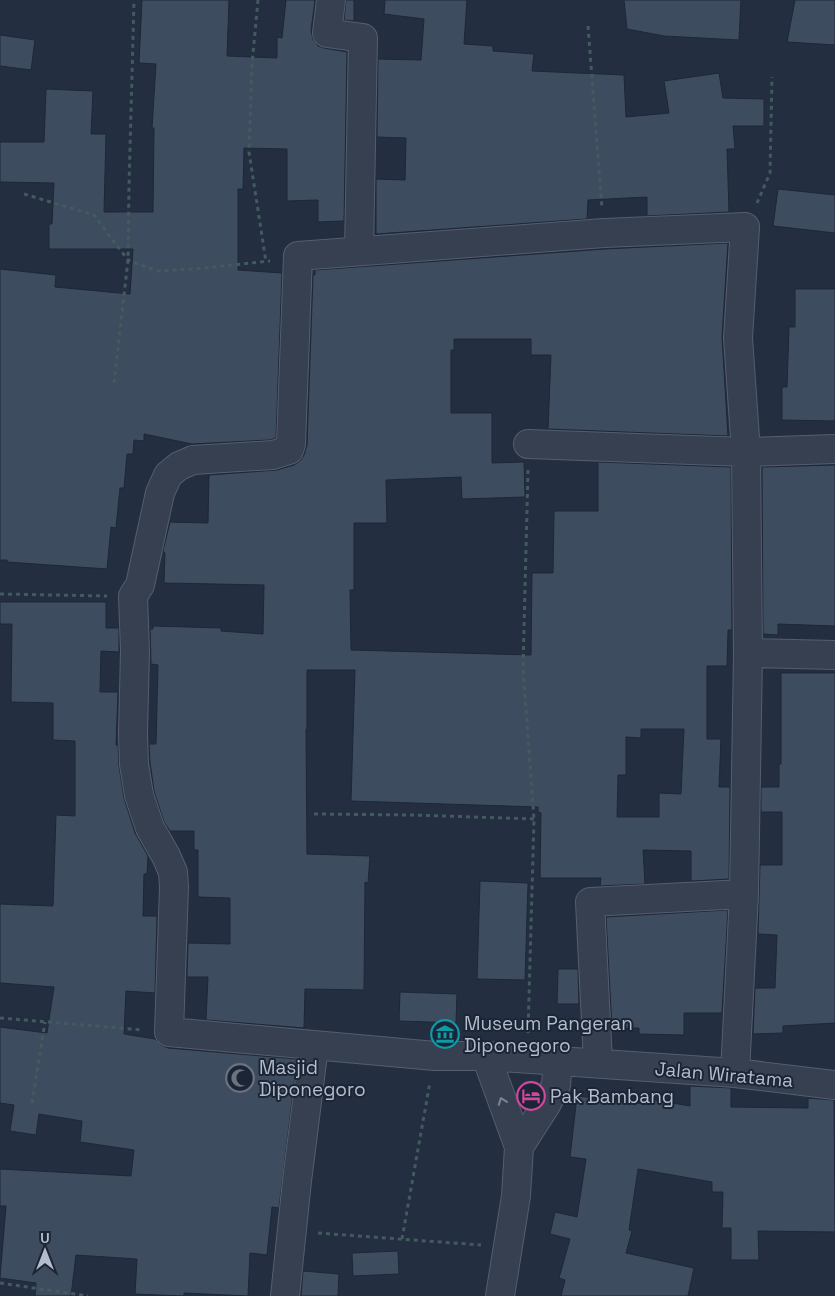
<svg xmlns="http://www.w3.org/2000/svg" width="835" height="1296" font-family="'Space Grotesk',sans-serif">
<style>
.building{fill:#3e4c60;stroke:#1e2737;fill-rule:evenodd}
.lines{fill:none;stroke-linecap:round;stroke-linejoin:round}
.minor-casing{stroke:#555e6e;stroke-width:30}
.path{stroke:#435a5e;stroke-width:3;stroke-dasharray:4 4;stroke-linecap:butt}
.minor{stroke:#374050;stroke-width:28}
.oneway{stroke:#7b8494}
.labels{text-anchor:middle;stroke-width:4;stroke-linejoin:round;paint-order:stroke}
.poi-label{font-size:19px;fill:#b3bccb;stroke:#1c2535;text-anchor:start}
.street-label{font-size:19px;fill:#b3bccb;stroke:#1c2535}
</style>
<rect width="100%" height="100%" fill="#232e40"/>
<path class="building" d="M142,0h87l-2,56 50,2v-21l5,1 4,-38h29l-4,31 2,8 5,7 6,2 23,4 -3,169 -26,1v-22l-31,1v-52l-43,-1 -1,41h-5v81l44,3 -6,165 -6,2 -78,4 -48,-10v7l-10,-1 -1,14h-6l-3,34h-4l-4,40 -5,-1 -4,42 -100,-7v-2h-7v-291l56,6 -1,12 75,7 3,-45h-84v-25h3l2,-41 -54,-1v-40h44l2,-53 47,2 -2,43h15l-2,78h49l1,-84h-2l4,-64 -17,-1z
M346,0h8v21l-10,-1z
M385,0h82l-3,44 29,2v5l41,3 -2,17 92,4 2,42 43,-4 -5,-32 55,-8 4,25 41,1v27h-31l2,23h-8l2,63 -82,4v-19l-59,3 -1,19 -211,15v-55l29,1 1,-42 -29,-1 1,-78 43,1 3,-41 -40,-5z
M624,0h117l-2,40 -75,-4 -37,-7z
M795,0h40v45l-48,-3z
M0,35l35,5 -4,30 -31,-4z
M778,189l57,6v38l-62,-7z
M728,243l-6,94 6,99 -180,-7 3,-74h-20v-16h-77v11h-3v63h41v50l32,-1 1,35 -63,2 -1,-22 -75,3 1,43h-33v67h-4l1,60 180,5 1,-82h21l1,-62h44v-49l133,5 1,163h-4l-1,36h-20v73h14l-2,48h11l-1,92 -38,2v-30l-48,-1 2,34 -45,2 1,-8h-61l1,-65 -3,-1v-5l-187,-6 4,-131h-48v59h-1l1,125 63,2 -2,27 -3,-1 -1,108 -59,-1 -1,39 -98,-8 2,-43h-21l1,-34 42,1v-46l-32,-1v-47h-4v-19h-24l-6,-9 -10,-31 -4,-29 -1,-18h7l2,-79 -7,-1 -1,-35h3v-3l68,2v3l42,3 1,-49 -100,-2 1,-30 -2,-2 7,-29 38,1 1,-48 68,-5 17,-5 6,-4 4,-6 3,-10 6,-170h2v-5l290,-21zM641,729h43l-3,65 -22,-1v24h-42l1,-42h8v-38l15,1z
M795,289h40v132l-53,-1v-33h5l2,-60h6z
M835,465v161l-57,-2v11l-15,-1 -1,-167z
M0,602h106v26h13v24l-18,-1 -1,41h18l-2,53h2l1,21 5,32 11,35 13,23 -1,18h-3l-1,42h14l-2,77 -29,-2 -2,43 31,5 6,6 7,3 129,11 -18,149 -7,-1 -5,48 -17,-2 -2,43 -64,-3v3l-49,-2 2,-35 -61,-4 -5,41h-36l1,-13 -36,-5 6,-72h-6v-37l131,7 3,-26 -54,-8 2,-21 -43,-7 -3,21 -26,-4 4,-26 -14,-2v-76l47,6 7,-46 -54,-4v-79l53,2 3,-91 19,1v-75l-22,-1v-37l-42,-1 1,-78h-12z
M781,673h54v350l-52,3v7l-30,1 2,-46h20l2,-53 -19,-1 2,-69h22v-53h-21v-25h18v-23h2z
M480,881l48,2 -3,97 -48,-1z
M728,910l-6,103h-38v22l-45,-1v-6h-27l-6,-111z
M558,969h20l1,35h-22z
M400,992l57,2 -1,29 -57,-2z
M690,1086l41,2v19l77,1v-10l26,2 1,132 -77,-1 1,29h-28v-32h-9l1,-36h-11v-10l-74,-13 -9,61 3,1 -6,22 68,15 -6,28h-127l4,-16 -6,-2 11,-39 -20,-5 5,-22 22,5 9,-58 -16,-2 7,-61 70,8 1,-5 42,7z
M398,1251l1,23 -46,2 -1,-23z
M303,1271l36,3 -1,22h-37z"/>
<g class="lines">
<defs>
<path id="minor" d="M331,0l-4,33 36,5 -4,213
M528,444l218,8 89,-3
M748,653l87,2
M486,1056l33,91 -3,49 -16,100
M598,1062l-8,-160 154,-8
M735,1073l9,-179 4,-241 -2,-201 -8,-114 7,-111 -141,6 -306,23 -7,188 -2,6 -16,5 -80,5 -14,6 -11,9 -8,18 -20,92 -7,11 2,55 -2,83 1,30 5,31 11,33 16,28 7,16 1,15 -5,145 266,24h51l249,17 100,12
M519,1147l27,-42 10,-20 2,-23
M285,1296l12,-115 17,-135"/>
</defs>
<use href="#minor" class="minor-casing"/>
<path class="path" d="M258,0l-6,64 -3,88 17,110
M588,26l14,182
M24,194l70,21 34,45 29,11 37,-2 76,-8
M757,203l13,-30 2,-96
M114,383l14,-123 1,-74 5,-186
M528,470l-5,198 11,151 -6,214
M0,594l107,2
M314,814l99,1 121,4
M0,1018l143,12
M32,1103l13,-81
M318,1233l163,12
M402,1239l28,-157
M0,1283l88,13"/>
<use href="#minor" class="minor"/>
</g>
<defs><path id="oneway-chevron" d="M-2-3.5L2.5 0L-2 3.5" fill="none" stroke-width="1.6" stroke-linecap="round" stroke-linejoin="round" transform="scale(1.25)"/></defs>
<use class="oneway" href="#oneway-chevron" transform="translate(502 1101) rotate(-110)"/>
<defs>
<symbol id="museum-ring" viewBox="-11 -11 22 22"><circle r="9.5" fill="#1c2535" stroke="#0f9aa8" stroke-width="1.5"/><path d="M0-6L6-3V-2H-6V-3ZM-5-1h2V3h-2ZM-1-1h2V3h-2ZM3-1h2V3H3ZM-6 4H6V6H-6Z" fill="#0f9aa8"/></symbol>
<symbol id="mosque-ring" viewBox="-11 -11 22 22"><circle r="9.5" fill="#1c2535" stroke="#6b7280" stroke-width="1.5"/><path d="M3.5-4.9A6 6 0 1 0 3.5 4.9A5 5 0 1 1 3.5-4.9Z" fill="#6b7280"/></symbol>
<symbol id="hotel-ring" viewBox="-11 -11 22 22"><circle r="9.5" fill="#1c2535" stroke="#d1479c" stroke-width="1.5"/><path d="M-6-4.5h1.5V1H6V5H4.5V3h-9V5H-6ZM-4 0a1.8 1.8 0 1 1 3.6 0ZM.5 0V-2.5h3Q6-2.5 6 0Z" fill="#d1479c"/></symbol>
</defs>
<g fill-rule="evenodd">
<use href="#museum-ring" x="429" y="1018" width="32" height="32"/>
<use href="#mosque-ring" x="224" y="1062" width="32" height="32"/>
<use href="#hotel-ring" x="515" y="1080" width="32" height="32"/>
</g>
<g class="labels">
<g class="poi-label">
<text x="464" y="1030">Museum Pangeran<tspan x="464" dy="22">Diponegoro</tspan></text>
<text x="259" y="1074">Masjid<tspan x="259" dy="22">Diponegoro</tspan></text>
<text x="550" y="1103">Pak Bambang</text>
</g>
<g class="street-label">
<text transform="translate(724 1074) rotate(5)" y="7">Jalan Wiratama</text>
</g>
</g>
<g transform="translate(45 1251)" stroke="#1c2535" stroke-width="4" paint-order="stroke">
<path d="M0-4L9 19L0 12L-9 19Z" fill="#b3bccb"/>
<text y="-8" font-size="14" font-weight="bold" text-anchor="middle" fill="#b3bccb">U</text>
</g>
</svg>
